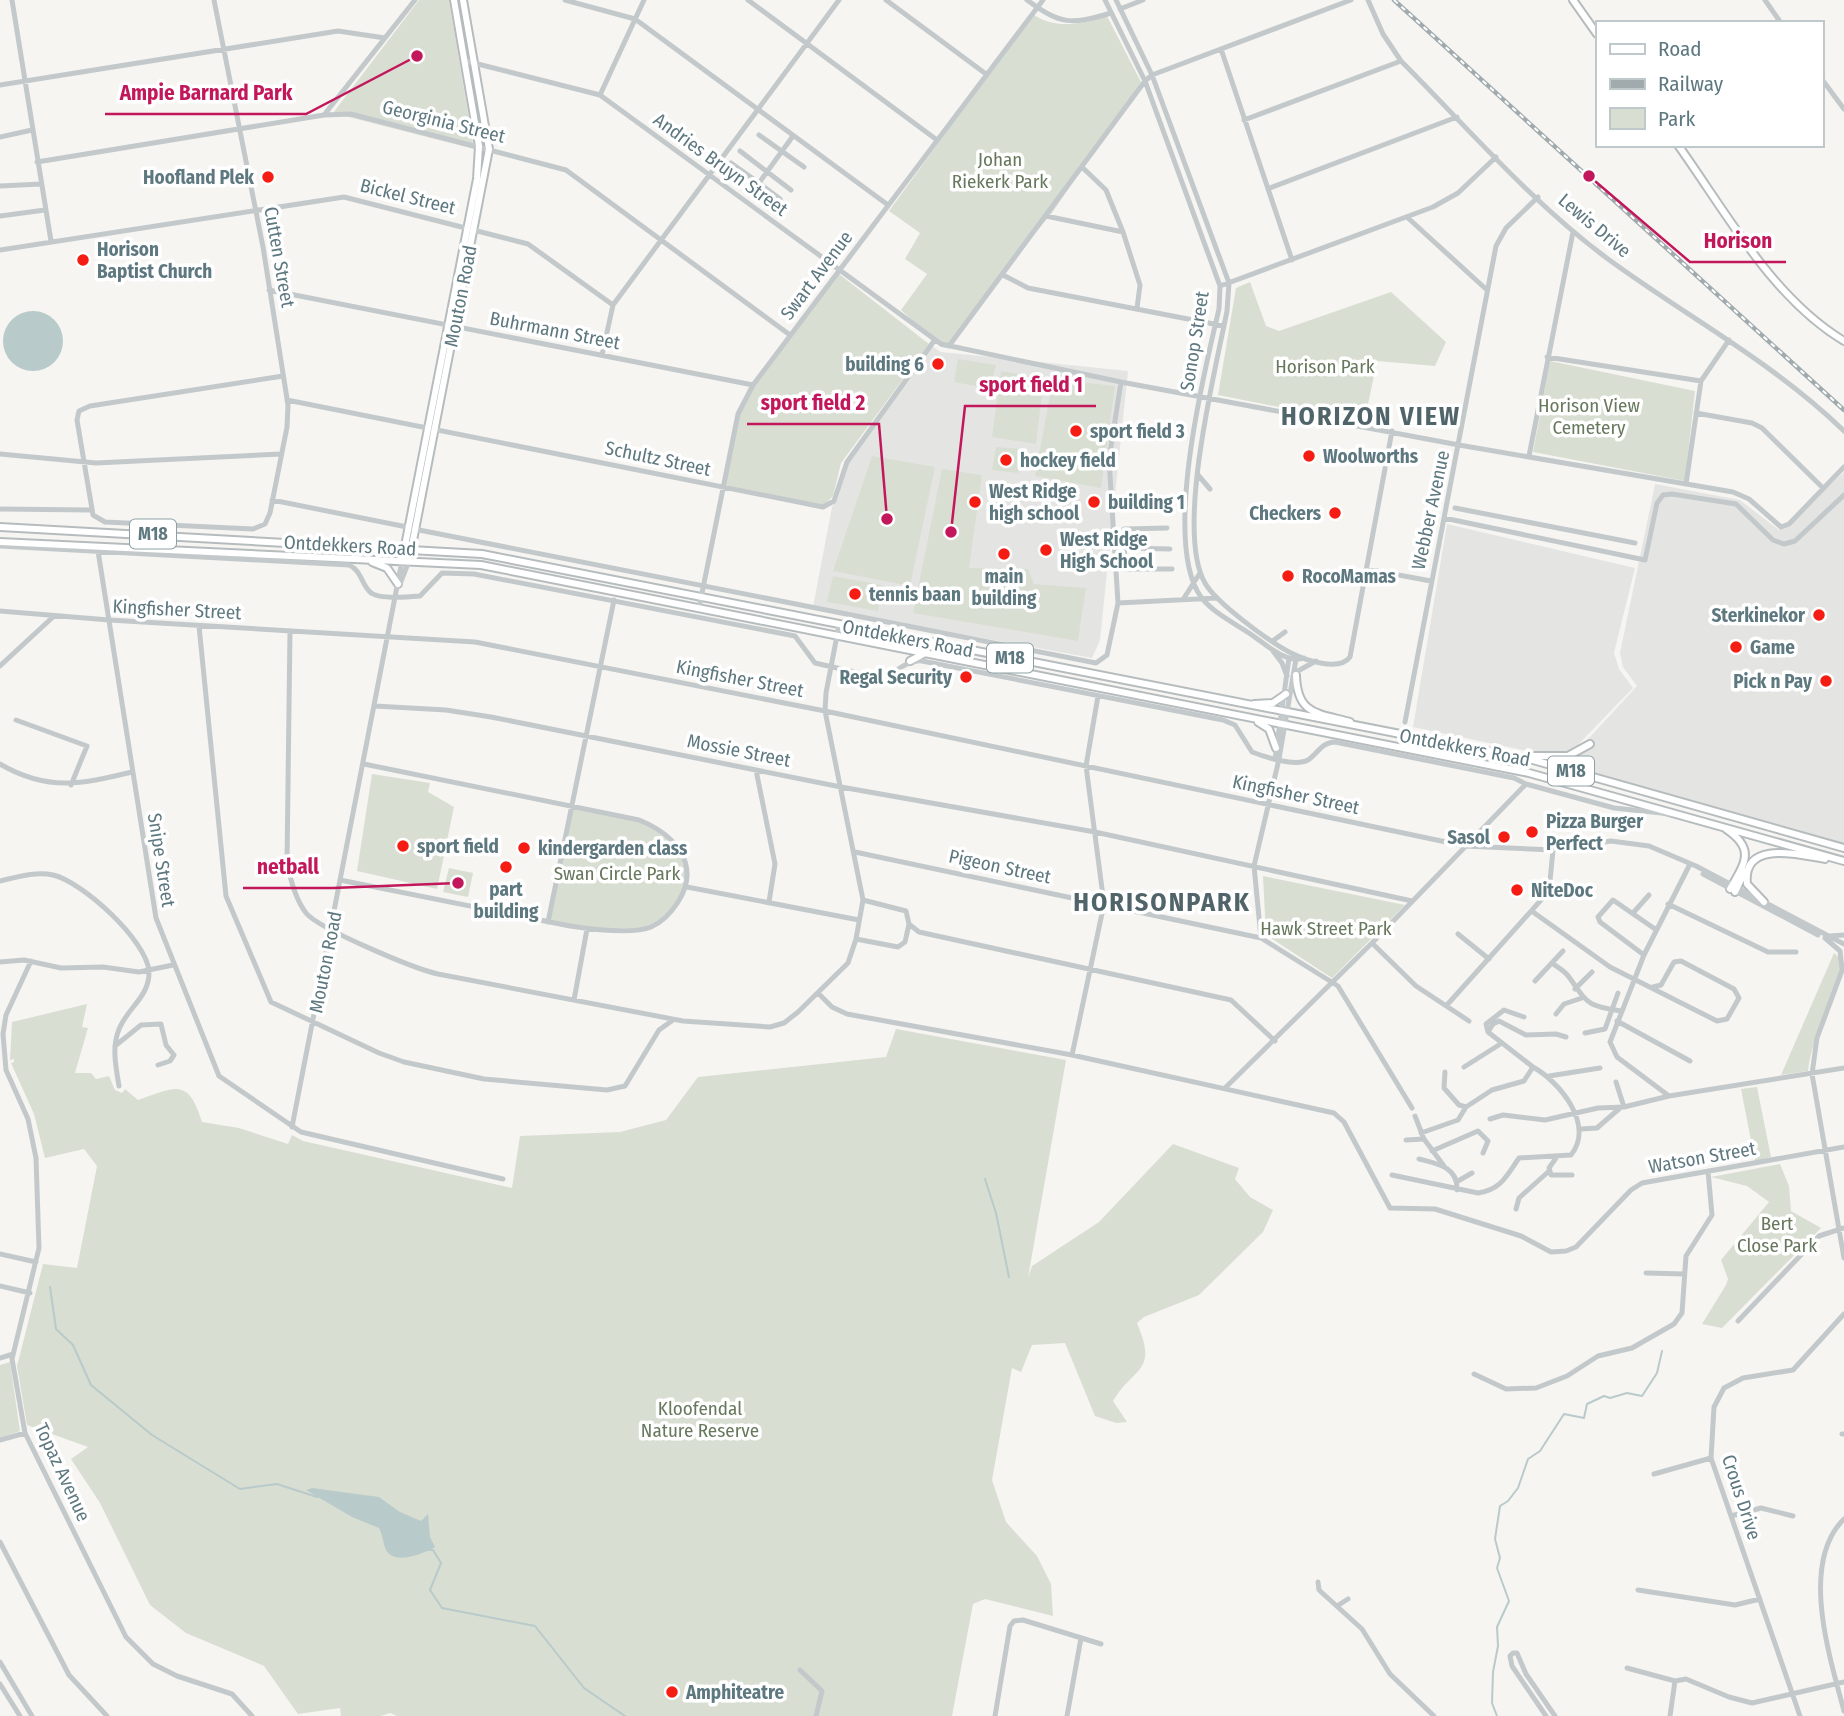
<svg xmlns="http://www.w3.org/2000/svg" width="1844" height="1716" font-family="'Fira Sans Condensed',sans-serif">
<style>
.built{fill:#e4e5e3}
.green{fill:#d9ded2}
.water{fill:#b9cacb}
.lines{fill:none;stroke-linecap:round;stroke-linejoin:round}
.stream{stroke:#b9cacb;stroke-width:2}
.major-casing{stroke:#b6bcbe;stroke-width:10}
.minor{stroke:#c3c9cb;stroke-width:5}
.major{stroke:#fff;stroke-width:6}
.rail-casing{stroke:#a1abae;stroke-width:4.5}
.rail{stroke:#fff;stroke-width:2;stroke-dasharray:5;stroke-linecap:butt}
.poi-dot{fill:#f51c13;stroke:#fff;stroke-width:2.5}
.labels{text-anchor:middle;stroke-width:7;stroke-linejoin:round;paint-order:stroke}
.shield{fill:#fff;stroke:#8ea0a6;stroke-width:2}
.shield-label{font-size:18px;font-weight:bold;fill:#5e7880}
.street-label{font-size:19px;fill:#5e7880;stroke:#fff}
.park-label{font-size:19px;fill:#67785d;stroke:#fff}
.poi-label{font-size:19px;font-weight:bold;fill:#5e7880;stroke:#fff;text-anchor:start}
.district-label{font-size:26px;font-weight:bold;letter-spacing:2px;fill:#50646a;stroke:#fff}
.leader{fill:none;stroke:#c2185b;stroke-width:2.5}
.callout-dot{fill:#c2185b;stroke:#fff;stroke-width:2.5}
.callout-label{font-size:21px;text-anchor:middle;font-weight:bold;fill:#c2185b;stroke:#fff;stroke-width:7;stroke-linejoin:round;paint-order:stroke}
</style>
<rect width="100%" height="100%" fill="#f6f5f2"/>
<path class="built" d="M932,346l9,6 187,19 -28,269 -8,18 -279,-51 19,-100 6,-9 8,-33z
M1844,472v374l-271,-80 3,-14 61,-66 -14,-19 -3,-14 35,-169 85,16 39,30z
M1447,524l188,44 -21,85 5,16 14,19 -60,62 -27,5 -133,-28z"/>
<path class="green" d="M419,0h30l25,149 -141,-36z
M1032,14c25,16 48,10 75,2l34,66 -89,131 -53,63 -52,72 -6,-1 -40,-37 26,-36 -22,-15 15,-26 -31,-22z
M839,274l90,70 -88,119 -8,33 -9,9 -101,-20 15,-71 15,-29z
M1250,282l16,44 13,5 112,-39 55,50 -11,24 -58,-5 -13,63 -146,-29 18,-107z
M958,359l38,6 -6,24 -36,-7z
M1550,361l145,30 -10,90 -152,-29z
M1001,371l43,7 -8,66 -44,-7z
M1053,379l62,7 -14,102 -66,-12z
M996,447l24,2 -2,24 -26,-3z
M872,456l63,11 -25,119 -77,-15z
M942,469l40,6 -13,93 59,1 6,15 52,4 -8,53 -165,-28z
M833,576l49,9 -4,26 -51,-9z
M372,774l58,9 -2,9 26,15 -17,82 -80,-18z
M572,805l85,22 22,23 8,26c-4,10 -8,26 -15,34 -29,33 -86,17 -124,12z
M449,868l24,5 -5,24 -25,-5z
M1263,876l142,29 -73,73 -66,-43z
M1834,953l7,6c-2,39 -29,73 -33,112l-27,4z
M87,1004l-5,23 6,1 -13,45h16l5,6 13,-3 6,14 7,3 3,-4 13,11c38,-13 50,-23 64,22l37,6 49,16 4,-9 11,6 209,47 8,-52 100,-4 46,-12 32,-43 188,-20 10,-28 170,31 -38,218 4,-12 67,-44 74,-78 66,24 -4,11 15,18 23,13 -10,22 -64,63 -55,22 -7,6c21,50 -2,42 -24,78l14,21 -11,1 -21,-7 -30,-73 -33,2 -11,27 -9,-4 -20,112 14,42 31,34 14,28 2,32 -68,-17 -12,5 -21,112h-555l-7,-3 -9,3h-40l-1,-8 -42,6 -34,-48 -78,-33 -36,-28 -50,-102 -29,-44 17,-12 -61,-22 -10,-59 26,-102 34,4 20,-102 -13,-17 -39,9 -11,-44 -23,-51 3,-1v-3l-4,1 2,-38z
M1757,1087l14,70 -16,4 -14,-72z
M1780,1164l9,22 2,25 30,17 -99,100 -20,-4 24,-39 2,-6 -7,-19 48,-58 -22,-16 -36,-9z
M10,1362l10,69 -20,7v-73z"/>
<path class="water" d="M3 341a30 30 0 1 1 60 0a30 30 0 1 1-60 0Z
M312,1488l67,9 21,15 21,9 7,-7 2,23 5,10c-10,6 -40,19 -49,3 -3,-7 -3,-14 -7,-22l-27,-11 -46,-27z"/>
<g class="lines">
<path class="stream" d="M985,1179l11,34 13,64
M50,1287l6,42 17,16 18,40 61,50 88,54 37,-5 40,13
M426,1550h7l8,13 -11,27 12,18 93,18 49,62 41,28
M1497,1716l-5,-13 1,-31 5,-26 -1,-19 12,-26 -12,-33 3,-10 -5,-19 5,-33 8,-5 10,-13 10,-29 12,-8 24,-37 20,4 3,-14 17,-8 6,2 17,-5 15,3 15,-23 5,-22"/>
<defs>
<path id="major" d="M1573,0l24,34
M1678,145c48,67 94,153 166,196
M0,527l482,27 1051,206 311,88
M0,542l481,23 1048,208 315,88
M402,561l75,-382 2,-33 -25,-146
M409,561l80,-412 -26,-149
M372,562l15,6 11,16
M910,661l15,-8
M1296,675c1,40 22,38 54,47
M1254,704l19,-1 13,-9
M1258,722l11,7 7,19
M1528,756h40l22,-12
M1726,829c30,20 19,34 4,60
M1735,892l10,-21
M1764,902l-17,-18c-5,-45 53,-29 78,-25"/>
</defs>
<use href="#major" class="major-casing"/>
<path class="minor" d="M12,0l39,241
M214,0l49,247 25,158 -1,22 -17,86 -5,11 -12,5 -148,-7 -12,-7 -16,-95 2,-9 11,-5 193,-30
M565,0l70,19 253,186
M748,0l189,140
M886,0l100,74
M1027,0c34,25 44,25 84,13
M1105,0l40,81 75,205 -1,23c-15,63 -57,234 -18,288 12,16 35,27 51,38 14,10 35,29 52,23
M1116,0l36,75 77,208 -2,28c-12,61 -52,220 -22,272 11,20 65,59 86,70 14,7 48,19 59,4l42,-226
M1368,0l15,34 18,27c67,67 131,142 207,198 79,58 165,103 236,172
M1765,0l16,23
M1120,9l23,-9
M1221,49l71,211
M466,61l134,34 341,249 180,38 338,63 274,47 16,7 32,28 8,-3 55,-57
M1821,78l23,31
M0,85l338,-54 47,7
M600,95l44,-95
M324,115l91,-115
M1244,120l157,-59
M759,135l45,32
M0,137l32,-7
M740,151l51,39
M37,162l287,-47 27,-1 215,56 224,165
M731,163l28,20
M1083,168l23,22 17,42 17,53 -3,23
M0,186l41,-2
M1270,188l187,-71
M780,199l-21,-16 34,-47
M0,216l45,-6
M1046,216l77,16
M1408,218l79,72
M0,250l344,-53 184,47 85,61
M1003,275l25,13 196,38
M1220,286l213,-79 25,-14 38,-36
M269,290l484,95
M949,346l196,-265 7,-6 199,-75
M602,355l11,-50 226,-305
M1547,357l154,24
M287,400l536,107 11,-6 13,-39 87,-121
M1696,413l56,10 10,5 61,60
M0,454l96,9 185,-9
M1529,456l44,-224
M1198,475l12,14
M1686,484l15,-103 28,-41
M272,500l135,27
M1455,508l180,35
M0,509l90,1
M1444,518l201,42 12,-57 6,-8 9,-1 64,10 37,36 11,4 11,-3 49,-46
M414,529l682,134 11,-8 11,-52 -9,-144 12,-77
M0,546l349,19c12,5 12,18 21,27 8,8 39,5 50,4l22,-23 32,1 321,62 20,27 62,14c18,1 26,-18 45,-16l301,59 12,5 17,27c13,5 43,15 56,8 10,-7 14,-18 27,-18l179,36 12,6 88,24 57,6
M1124,548l46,1
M98,551l58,367 63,158 82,56 202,47
M1122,569h50
M1125,569l-1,-40 43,-1
M1366,569l65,12
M400,584l9,-23
M1184,598l16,-25
M1118,603l99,-5
M699,608l39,-194 15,-29 290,-385
M0,611l109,9 366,22 350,69 640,135 88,4 58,-9 38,5 47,20 148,78
M199,626l27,270 45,106 108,51 25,9 80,17 123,11 18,-4 34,-56 14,-10
M290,631l-3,231c3,16 9,38 19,51 13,16 109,56 132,61l245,47 87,6 14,-4 14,-11 50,-49 8,-24 7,-39 -38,-189 1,-18 13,-68
M1274,640l11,-8
M1273,651l9,12 5,13
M0,666l54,-50
M1296,672l20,-11
M375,706l71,4 45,7 350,70 254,45 317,69
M16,720l71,26 -16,39
M1405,722l91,-476 10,-18 32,-31
M1275,759l14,-101
M0,764c48,28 82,20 132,8
M756,770l19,94 -6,38
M855,852l406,86 77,48 74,122
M1703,874l115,61
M340,880l230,46c20,3 62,9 81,1 12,-5 20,-14 27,-25 24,-38 -4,-68 -39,-82l-275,-56
M0,881c17,-4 36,-10 53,-6 30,7 93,65 96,96 1,27 -24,38 -31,61 -6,17 -2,36 1,54
M687,887l172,33
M1668,904l100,48h28
M1533,912l77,55 107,54 10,-2 12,-21 -5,-9 -53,-28 -7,1 -13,23 -8,2
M1633,913l16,-18
M548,922l66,-322
M909,924l10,8 312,68 44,41
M1458,934l31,25
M1830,936l14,-1
M1261,938l-7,-72 25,-107 17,-100
M1825,938l15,13 2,18
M856,939l42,8 7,-5 4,-18 -3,-13 -43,-11
M1372,943l44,43 53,35
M1644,955l-44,-33 -2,-5 15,-17 42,29
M31,961l-25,54 -3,19 3,36 22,49 8,39 3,90 -27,111 13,74 101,204 27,27 24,12 55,18 20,22
M0,962l24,-2 37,8 42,-1 36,5 34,-7
M1552,963c5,4 13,8 17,14 19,27 18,29 52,34
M1844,965l-27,73 -5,36 32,184
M1535,981l28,-30
M1575,989l17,-17
M819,994l13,13 15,7 225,41 262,58 10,9 46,86 45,1 86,27 30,16 15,-1 10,-4 55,-57 11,-7 202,-36
M574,1000l13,-71
M1447,1005l102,-114 4,-41
M1556,1014l8,-10 18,-6
M1617,1021l73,40
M1488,1032l5,-8 6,-3 27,14 30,-1 10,3
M1585,1033l20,-4 13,-36
M115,1046l26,-21 20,-1 5,21 8,10 -4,6 -12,4
M1072,1055l32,-151 -18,-138 12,-70
M1464,1067l38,-24
M1445,1072l-1,16 15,17 7,2
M1549,1076l51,-8
M1616,1082l8,25
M1225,1088l147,-145 154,-159
M1669,1096l-52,-39 -7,-15 34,-87 45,-89
M1415,1116l9,23 20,27
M1490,1119l13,-4 42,5 53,-12 26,-1 45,-11 175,-28
M292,1127l110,-566
M1581,1129l16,-1 23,-20
M1421,1133l37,-13 8,-13 26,-17 32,-9 9,-14 -45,-35 -2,-8 18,-14 20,7
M1406,1140l18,-1
M1432,1151l46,-20 10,10 -5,12
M1556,1158l-7,10 2,7h21
M1419,1159c19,5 39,8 38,31
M1392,1175l86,18c24,-4 29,-18 41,-35l52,-3c24,-30 -11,-73 -38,-88
M1458,1181l14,-8
M1516,1209l3,-11 29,-26
M0,1254l36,8
M1646,1273l38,1
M0,1286l30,7
M1738,1321l81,-85 25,-8
M0,1358l13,-4
M1474,1374l32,15 30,-1 31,-12 31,-20 34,-8 42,-24 8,-11 4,-57 26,-41 -4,-44
M1842,1434h2
M0,1440l25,-7
M1654,1474l57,-16
M1731,1516l30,-8 32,8
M1844,1519c-45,44 -14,139 0,192
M0,1542l69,133 38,41
M1318,1582l1,8 43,39 28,45 44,42
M1638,1590l97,15 25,-6
M1337,1606l11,-7
M0,1662l32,54
M1627,1668l48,13 11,-2 43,18 23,6 92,-21
M800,1670l22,21 -6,25
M0,1684l20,32
M995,1716l15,-90 4,-5 9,-1 78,24
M1067,1716l14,-78
M1546,1716l-34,-50 -2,-10 3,-3h4l9,21 29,42
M1670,1716l5,-35
M1800,1716l-89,-258 3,-51 10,-19 19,-10 50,-8 51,-56"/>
<use href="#major" class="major"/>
<defs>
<path id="rail" d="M1394,0l450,410"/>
</defs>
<use href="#rail" class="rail-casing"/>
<use href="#rail" class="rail"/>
</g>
<g class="poi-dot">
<circle cx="268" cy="177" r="7"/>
<circle cx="83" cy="260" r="7"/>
<circle cx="938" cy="364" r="7"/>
<circle cx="1076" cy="431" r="7"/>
<circle cx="1309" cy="456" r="7"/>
<circle cx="1006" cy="460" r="7"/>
<circle cx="975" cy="502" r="7"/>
<circle cx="1094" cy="502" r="7"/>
<circle cx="1335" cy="513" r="7"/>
<circle cx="1046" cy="550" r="7"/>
<circle cx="1004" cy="554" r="7"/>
<circle cx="1288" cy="576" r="7"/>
<circle cx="855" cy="594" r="7"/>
<circle cx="1819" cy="615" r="7"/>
<circle cx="1736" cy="647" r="7"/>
<circle cx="966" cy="677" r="7"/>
<circle cx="1826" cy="681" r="7"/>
<circle cx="1532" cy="832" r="7"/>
<circle cx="1504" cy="837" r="7"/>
<circle cx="403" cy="846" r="7"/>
<circle cx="524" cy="848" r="7"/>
<circle cx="506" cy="867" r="7"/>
<circle cx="1517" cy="890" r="7"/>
<circle cx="672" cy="1692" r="7"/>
</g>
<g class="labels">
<g class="shield">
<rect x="130" y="519.5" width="46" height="29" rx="5"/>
<rect x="987" y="643.5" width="46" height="29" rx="5"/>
<rect x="1548" y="756.5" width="46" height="29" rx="5"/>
</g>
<g class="shield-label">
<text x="153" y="540">M18</text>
<text x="1010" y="664">M18</text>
<text x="1571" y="777">M18</text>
</g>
<g class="street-label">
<text transform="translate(444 121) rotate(14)" y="7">Georginia Street</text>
<text transform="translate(721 164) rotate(36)" y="7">Andries Bruyn Street</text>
<text transform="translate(408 196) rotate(14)" y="7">Bickel Street</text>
<text transform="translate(1595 225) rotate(40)" y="7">Lewis Drive</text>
<text transform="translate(280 257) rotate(80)" y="7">Cutten Street</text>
<text transform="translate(816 275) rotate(-53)" y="7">Swart Avenue</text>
<text transform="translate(460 296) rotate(-79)" y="7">Mouton Road</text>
<text transform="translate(555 330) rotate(11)" y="7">Buhrmann Street</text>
<text transform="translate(1194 341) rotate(-81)" y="7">Sonop Street</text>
<text transform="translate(658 458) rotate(12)" y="7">Schultz Street</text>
<text transform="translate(1430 510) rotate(-78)" y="7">Webber Avenue</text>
<text transform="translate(350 545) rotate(3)" y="7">Ontdekkers Road</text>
<text transform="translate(177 609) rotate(3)" y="7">Kingfisher Street</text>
<text transform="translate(908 638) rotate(11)" y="7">Ontdekkers Road</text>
<text transform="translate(740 678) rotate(11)" y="7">Kingfisher Street</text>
<text transform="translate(1465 747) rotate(11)" y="7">Ontdekkers Road</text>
<text transform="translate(739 750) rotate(11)" y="7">Mossie Street</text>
<text transform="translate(1296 794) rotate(12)" y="7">Kingfisher Street</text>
<text transform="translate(162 860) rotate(81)" y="7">Snipe Street</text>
<text transform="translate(1000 866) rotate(12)" y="7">Pigeon Street</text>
<text transform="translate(325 962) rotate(-79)" y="7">Mouton Road</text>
<text transform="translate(1702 1157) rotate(-10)" y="7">Watson Street</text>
<text transform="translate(63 1472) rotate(65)" y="7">Topaz Avenue</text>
<text transform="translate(1742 1497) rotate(72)" y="7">Crous Drive</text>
</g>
<g class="park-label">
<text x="1000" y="166">Johan<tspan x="1000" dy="22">Riekerk Park</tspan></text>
<text x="1325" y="373">Horison Park</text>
<text x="1589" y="412">Horison View<tspan x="1589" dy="22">Cemetery</tspan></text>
<text x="617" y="880">Swan Circle Park</text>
<text x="1326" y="935">Hawk Street Park</text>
<text x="1777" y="1230">Bert<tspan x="1777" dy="22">Close Park</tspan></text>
<text x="700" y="1415">Kloofendal<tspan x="700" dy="22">Nature Reserve</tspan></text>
</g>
<g class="poi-label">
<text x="254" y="184" text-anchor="end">Hoofland Plek</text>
<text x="97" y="256">Horison<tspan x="97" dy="22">Baptist Church</tspan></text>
<text x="924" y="371" text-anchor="end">building 6</text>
<text x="1090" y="438">sport field 3</text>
<text x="1323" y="463">Woolworths</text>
<text x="1020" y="467">hockey field</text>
<text x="989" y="498">West Ridge<tspan x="989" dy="22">high school</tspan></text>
<text x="1108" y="509">building 1</text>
<text x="1321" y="520" text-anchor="end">Checkers</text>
<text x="1060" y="546">West Ridge<tspan x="1060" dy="22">High School</tspan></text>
<text x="1004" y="583" text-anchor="middle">main<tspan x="1004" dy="22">building</tspan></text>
<text x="1302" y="583">RocoMamas</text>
<text x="869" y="601">tennis baan</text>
<text x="1805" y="622" text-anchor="end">Sterkinekor</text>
<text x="1750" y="654">Game</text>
<text x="952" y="684" text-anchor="end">Regal Security</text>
<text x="1812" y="688" text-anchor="end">Pick n Pay</text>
<text x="1546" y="828">Pizza Burger<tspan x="1546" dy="22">Perfect</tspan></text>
<text x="1490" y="844" text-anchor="end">Sasol</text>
<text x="417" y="853">sport field</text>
<text x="538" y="855">kindergarden class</text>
<text x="506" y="896" text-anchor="middle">part<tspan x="506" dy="22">building</tspan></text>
<text x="1531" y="897">NiteDoc</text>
<text x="686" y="1699">Amphiteatre</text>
</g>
<g class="district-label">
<text x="1371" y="425">HORIZON VIEW</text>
<text x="1162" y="911">HORISONPARK</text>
</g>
</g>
<path class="leader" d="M417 56L306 114H105M1589 176L1690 262H1786M951 532L965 406H1096M887 519L879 424H747M458 883L333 888H243"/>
<g class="callout-dot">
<circle cx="417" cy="56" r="7"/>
<circle cx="1589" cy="176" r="7"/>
<circle cx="951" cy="532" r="7"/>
<circle cx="887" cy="519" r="7"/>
<circle cx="458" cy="883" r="7"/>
</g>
<g class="callout-label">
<text x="206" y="100">Ampie Barnard Park</text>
<text x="1738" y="248">Horison</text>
<text x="1031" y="392">sport field 1</text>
<text x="813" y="410">sport field 2</text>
<text x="288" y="874">netball</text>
</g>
<rect x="1596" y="21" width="228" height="126" fill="#ffffff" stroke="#bfc9cc" stroke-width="2"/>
<rect x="1610" y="44" width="35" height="10" fill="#ffffff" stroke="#bfc9cc" stroke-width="2"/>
<text x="1658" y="56" font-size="21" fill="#5e7880">Road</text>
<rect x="1610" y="79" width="35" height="10" fill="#a1abae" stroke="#bfc9cc" stroke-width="2"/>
<text x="1658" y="91" font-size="21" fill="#5e7880">Railway</text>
<rect x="1610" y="108" width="35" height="21" fill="#d9ded2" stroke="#bfc9cc" stroke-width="2"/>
<text x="1658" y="126" font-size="21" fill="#5e7880">Park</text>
</svg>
